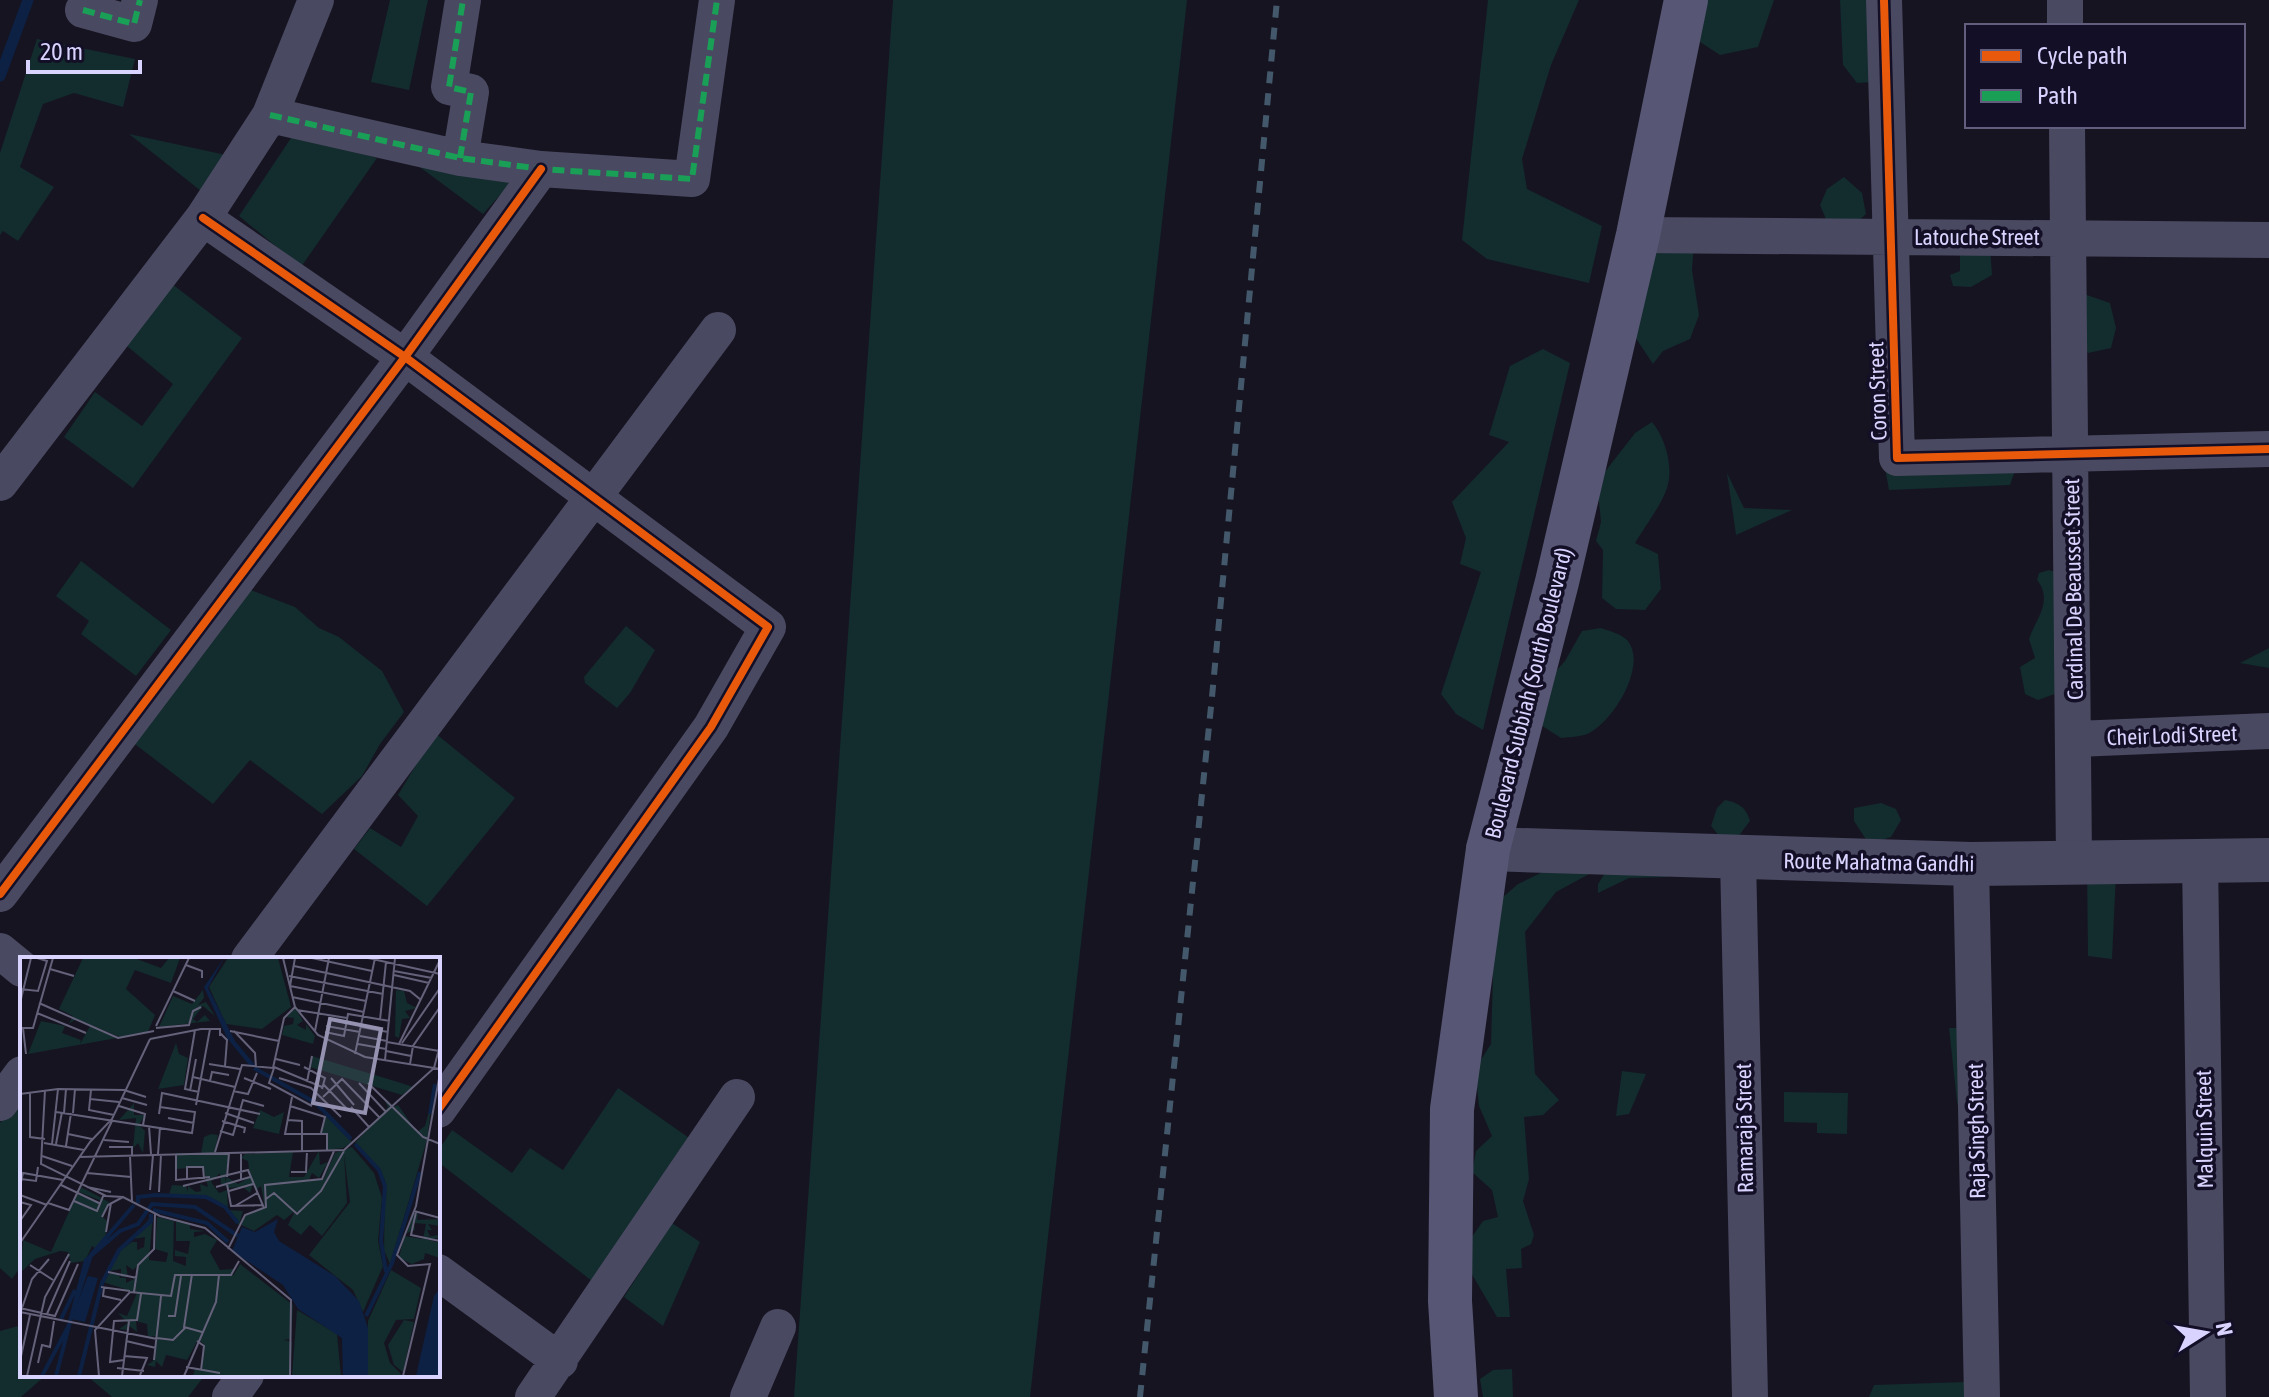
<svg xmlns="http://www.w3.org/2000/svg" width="2269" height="1397" font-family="'Asap Condensed',sans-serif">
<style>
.green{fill:#132c2d}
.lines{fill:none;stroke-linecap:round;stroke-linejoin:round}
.stream{stroke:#0d2144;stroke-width:11}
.minor{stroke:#4a4962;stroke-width:36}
.tertiary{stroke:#4a4962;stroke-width:44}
.secondary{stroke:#575674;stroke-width:44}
.rail{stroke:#43596b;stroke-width:6;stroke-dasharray:12 10;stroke-linecap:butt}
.quiet{stroke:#1a9f57;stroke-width:6;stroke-dasharray:12 6;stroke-linecap:butt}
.cycleway-casing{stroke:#130f26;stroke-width:13}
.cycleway{stroke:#e8590c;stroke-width:8}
.labels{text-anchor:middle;stroke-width:7;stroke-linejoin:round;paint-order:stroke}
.street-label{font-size:22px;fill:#d9d4ff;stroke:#130f26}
.inset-river{fill:none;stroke:#0d2144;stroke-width:4}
.inset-road{fill:none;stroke:#64617a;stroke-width:2}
.view{fill:#9591b1;fill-opacity:0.15;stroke:#9591b1;stroke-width:4}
.inset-edge{fill:none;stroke:#d9d4ff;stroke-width:4}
</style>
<rect width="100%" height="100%" fill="#161421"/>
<path class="green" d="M390,0h38l-19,90 -38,-8z
M893,0h294l-157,1397h-236z
M1488,0h91l-28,65 -29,94 5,30 75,37 -13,57 -102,-24 -25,-19z
M1687,0h87l-16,47 -38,8 -23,-15z
M1840,0h37l-6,82 -14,1 -14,-18z
M37,39l98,20 -12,48 -49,-14 -31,11 -23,63 34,20 -36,54 -15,-10 -3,4v-82z
M129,134l97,21 -25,36z
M293,135l84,23 -76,109 -62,-51z
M405,156l113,19 -35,39z
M1844,177l18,16 4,21 -12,11 -28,-6 -6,-14 7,-16z
M1960,241l30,6 2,28 -21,12 -18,-1 -3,-11 10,-4z
M1694,243l-2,27 7,45 -9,24 -27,12 -10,13 -30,-45 8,-74z
M167,280l75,58 -109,150 -69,-51 31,-45 47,34 31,-42 -51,-42z
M2078,292l32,11 6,25 -5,20 -23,5 -10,-15z
M1543,349l27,14 -87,367 -27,-16 -15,-20 40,-122 -21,-8 6,-26 -14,-36 57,-60 -20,-7 21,-69z
M1652,422c13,15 22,45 15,66 -6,18 -22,38 -32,55l23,11 3,35 -16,21 -29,-1 -14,-11 1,-48 -7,-9 5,-19 -4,-40 38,-49z
M2017,465l-7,20 -121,5 -4,-22z
M1727,473l17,35 48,2 -56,25z
M81,561l90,69 -35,46 -55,-42 8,-13 -33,-25z
M2049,570l16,5 -2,116 -25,9 -13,-6 -5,-27 15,-9 -6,-19c6,-19 25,-38 8,-59l2,-7z
M248,589l47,18 24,21 20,9 43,34 22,41 -24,32 -18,32 -40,38 -72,-54 -37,44 -86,-66z
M626,626l29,24 -25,43 -13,15 -32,-25 -1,-6z
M1601,628c8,3 21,6 27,13 19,25 -14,78 -37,91 -8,5 -21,5 -30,6l-25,-16 8,-38 21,-23 17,-30z
M2269,648v20l-29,-5z
M435,733l80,65 -88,108 -73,-57 16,-21 31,19 17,-31 -20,-21z
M1725,800c14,3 21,7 25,21l-16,21 -8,2 -15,-18 6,-18z
M1881,803l15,6 5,11 -10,17 -22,7 -15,-23v-13z
M1574,857l41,3 -59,32 -31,40 10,142 24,26 -16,15 -19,2 5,62 -6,22 11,34 -3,9 -10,5 1,19 -16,1 4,48h-13l-37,-63 23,-33 15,-4 -6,-27 -20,-18 4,-21 16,-15 -13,-30 -4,-37 16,-25 4,-140 23,-20z
M2087,868l29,6 -4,85 -24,-3z
M1605,873h65l-3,4 -38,1 -31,15v-9z
M1949,1028h20l-6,94 -6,-20z
M1622,1071l24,3 -17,40 -13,2z
M618,1088l74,52 -100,141 -154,-119v-11l14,-21 60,43 18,-25 33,22z
M22,1091v174l-10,14 -12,-11v-145z
M1784,1092l64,1 -1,41 -30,-1v-10l-33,-1z
M672,1223l28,19 -37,84 -39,-29z
M22,1325v50h24l-25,22h-21v-66z
M1512,1369l1,28h-30l-3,-18 13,-9z
M86,1375h119l-17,22h-76z
M1965,1382l4,15h-100l5,-12z"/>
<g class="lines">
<path class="stream" d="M0,76l28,-76"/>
<path class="minor" d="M1884,0l13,458 372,-9
M2065,0v26
M83,10l51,14 6,-24
M270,115l190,43 81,11 151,10 25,-179
M2067,126l7,734
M460,158l11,-66 -22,-5 14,-87
M203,218l202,139 363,270 -57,100 -273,383
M1638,235l631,5
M0,483l203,-265 67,-103 46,-115
M2076,739l193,-8
M1738,859l12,538
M2200,860l8,537
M1971,864l11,533
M0,894l405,-537 136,-188
M0,951l22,18
M249,959l469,-629
M0,1103l22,-29
M438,1272l122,89
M230,1397l16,-22
M533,1397l204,-300
M748,1397l30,-70"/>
<path class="tertiary" d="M1488,849l483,15 298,-4"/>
<path class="secondary" d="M1456,1397l-6,-96 2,-192 36,-260 69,-267 81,-347 48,-235"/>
<path class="rail" d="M1140,1397l72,-700 65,-697"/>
<path class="quiet" d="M83,10l51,14 6,-24
M270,115l190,43 81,11 151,10 25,-179
M460,158l11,-66 -22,-5 14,-87"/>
<defs>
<path id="cycleway" d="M1884,0l13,458 372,-9
M203,218l202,139 363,270 -57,100 -273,383
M0,894l405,-537 136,-188"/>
</defs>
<use href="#cycleway" class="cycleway-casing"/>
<use href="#cycleway" class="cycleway"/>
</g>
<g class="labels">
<g class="street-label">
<text x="1977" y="245">Latouche Street</text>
<text transform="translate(1877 391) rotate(-92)" y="8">Coron Street</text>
<text transform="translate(2073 589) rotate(-91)" y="8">Cardinal De Beausset Street</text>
<text transform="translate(1528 693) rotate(-76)" y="8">Boulevard Subbiah (South Boulevard)</text>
<text transform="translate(2172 735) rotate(-2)" y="8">Cheir Lodi Street</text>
<text transform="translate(1879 862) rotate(1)" y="8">Route Mahatma Gandhi</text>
<text transform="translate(1744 1128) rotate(-91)" y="8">Ramaraja Street</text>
<text transform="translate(2204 1129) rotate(-91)" y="8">Malquin Street</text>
<text transform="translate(1976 1131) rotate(-91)" y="8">Raja Singh Street</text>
</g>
</g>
<g transform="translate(20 957)">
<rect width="420" height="420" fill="#161421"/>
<path d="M63,1h51l27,10 8,-10h11l-9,25 -36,-13 -9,19 29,26 -7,17 -28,5 -44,-18 -7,5 4,-8 -14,-7zM208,1h50l13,49 -29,22 -36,-5 -17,-37zM183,33l1,8 -6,7 8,-3 9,14 -12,-10 -10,13 4,3 8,-7 5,6 -51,6 14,-31 19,8zM376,33l8,1 3,12 10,5 -12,3 5,7 -8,1 -3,19 -4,-2zM275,51l8,13 -6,4 9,5v-6l9,12 -2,8 -31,-9 2,-9 9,-2 1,-6 -8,-1zM21,64l24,5 -3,7 19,7 -1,4 10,-18 27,12 -89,16zM156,86l3,11 9,4 -4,27 -26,4zM292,99l86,26 15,5 -11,8 -92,-28zM363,140l10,10 5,-2 19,27 8,-6 7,-26 -5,40 -37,124 -6,-14 1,-70 -30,-37 33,-36zM114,146v12h11l-6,10 6,6 -2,22 -5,-10 -5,5 3,-30 -17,2zM240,153l14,7 10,-5 -5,22 -26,-6zM307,156l25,29 -9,6 -16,2v-16h-6zM191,177l7,1 -3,17h14l-4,30 2,-5 11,7 12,-7 -2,-16 -7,-3 4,-4 48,-2 -4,25h15l15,-26 1,14 8,-3 -9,16 -7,-5 -3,7h14l12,-27 17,-6 22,26 8,25 -4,43 5,25 -20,46 -10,-22 -44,-35 41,-53 -6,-48 3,49 -25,33 -12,-11 -9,10 -13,-10 7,-14 -11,9 -7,-5 -23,16 -13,-6 4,-10 20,-7 -4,-22 -5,4 -3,-6 -3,9 -7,-6 -15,1 -7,-4 -1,-11 -9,9 8,11 8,-3 1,20 15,1 -4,14 -14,-18 -18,-10 -38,-2 3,-10 14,1 2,6v-6l8,6 5,-1 -1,-7 8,3 -5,-20 -27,2v-16h25l3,-16zM61,230l28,15 -7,14 6,6 -3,17 -9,10 -4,-3 -7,15 -14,2 -3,-11 -8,-1 -25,8 -15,14 3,-33 28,12 26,-58 24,10 1,-3 -23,-9zM393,256l5,1 -1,6 23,-1v7l-12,-2 4,6h-5l3,6 -4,1 13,-2 1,-8v11l-14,1 14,4v15l-15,-5 -1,6 -12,5 -13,-6 5,-22 19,3 3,-15 -12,-1 1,7 -8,3zM133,257l-4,46 17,2 2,-9 -13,-4 2,-32 17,4 -1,40 13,5v-9l-11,-1v-6l13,4 2,-13h-14v-20l14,3v5l15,2 -11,1v5l11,-3 12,6 -7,12 10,18 13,-1v7l7,-12 53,41 -2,34 -7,1 8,2 -2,34h-97l2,-8 6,1 3,-25 -6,-4 -11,20 -21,-5 -4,12 -6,-6 -1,6 -8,-2 6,-4 4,-25 -9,1 -1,-13 -11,-3 1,11 -9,-7 -1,5 -8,-1 9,-6 -10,-10 9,3 10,-23 -34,-11 4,-9 12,2 1,3h6v5l10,-5 3,-14 -6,6 -7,-5 2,12h-7v-8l-12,2 10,-20 13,-9h5v8l7,-3 1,-10 -12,2zM371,313l30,18 -7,31 -18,1 -12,23 6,20 12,12 -34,1v-55zM277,353l40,24 4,42h-49zM384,363l10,2 -11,50 -9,-7 -6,-20z" fill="#132c2d"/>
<path d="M204,1l-16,30 27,53 21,25 -7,-1 -22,-27 -23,-51zM258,262l-4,13 5,9 56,35 24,25 9,27v48h-25l-1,-38 -44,-29 -15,-24 -51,-34 10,-24 13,5zM68,319l10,2 -13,44 -14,-3zM420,331v88h-24l18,-80z" fill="#0d2144"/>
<path class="inset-river" d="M234,111l62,35 35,36M410,157l5,-30M335,187l24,26 6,16 -4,55 5,31M118,246v-6l17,-2 51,2 19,10 13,16M133,253l54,13 21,19M346,359l26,-53 28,-91M41,362l14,-29M22,419l26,-49 23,-72 43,-50M36,419l30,-116 34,-29 18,-7 14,-20 43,3 43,29M59,419l23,-93 17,-33 32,-29v-7"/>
<path class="inset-road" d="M263,1l12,49 23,28 47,22 69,11M275,1l-5,28 76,15M292,1l60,13M348,1l72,16M166,8l16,6v7M274,9l116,25 11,9M30,12l24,7M374,14l38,7M374,18l35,8M269,19l94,18M0,32l18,2 9,-30 -10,-3M153,34l22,10M272,40l72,15M0,46l11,-45M19,46l79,35 36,-7M277,53l50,8M17,56l49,20M360,63l6,-58M136,69l33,-68M306,69l34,6M341,70l27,5M0,71h13l20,-70M3,71l3,26M136,71l33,-3 4,-14 8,-4M175,73l-10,59 14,3M210,74l49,10M214,74l21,22 1,14M295,74l14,-73M305,75l19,4 4,-22 42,7M200,76l7,7 -2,26M340,79l27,5M130,82l51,-10h19v7M367,85l52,9M382,86l38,-55M338,87l28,5M379,87l41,-84M420,88l-6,23 6,1M366,94l25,5M335,97l20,-96M256,102l24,6M365,103l10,-102M189,107l31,5M390,107l3,-18 27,-39M254,110l48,20M284,110l21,11 -3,11M254,111l-5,15 43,23M173,120l42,10M224,121l27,11M259,121l32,10 30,29M311,121l23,27M190,124l2,-9 17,3M287,125l5,-26M339,126l27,29M348,126l55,54 17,7M303,127l25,26M25,133l-4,74 65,32 17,1 37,19 45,12 86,72 -1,76M71,133l-2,20 25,5M170,134l6,-32M213,134l15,3 9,-21M10,135v45l15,2M0,137l38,-5 66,1 22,7M272,140l-7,37h42v16M303,140l19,-18 38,39M102,141l25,7M70,142l29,3M176,148l14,-76M99,149l26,8 -2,11M270,149l35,11 -4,16M331,150l18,20M36,155l136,21 3,-21 -35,-5M44,156l2,-24M53,156l2,-24M205,156l29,10M139,157l3,-21 98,21M148,161l26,5M268,163l14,1v30M202,164l23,7 -1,5M129,169l2,28M200,174l13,4 10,-35 21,6M48,177l24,5M0,180l1,-43M84,183l25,2M24,186l40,7M32,187l6,-55M36,187l6,-32M46,189l5,-33M89,190h23v8M420,191v47M195,195l27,-87 31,3 11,-50 11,-11M221,196v27M138,197l2,-27M156,197v26l34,-3M22,199l30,10M110,199l2,46M59,200l265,-7 90,-82M271,215h15l1,-21M67,216l44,4M207,220l2,-24M1,222l15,2 2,-14M167,222v-12h16l1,12M207,227l4,22 32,-1M41,228l40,19M163,229l65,-16 16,38M0,230l3,-14 40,7M67,230l24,5M196,230l34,-10M130,233l3,-35M209,234l24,-7M139,235l2,-38M0,238l27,10M246,242l8,-6 23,21 24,-23 23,-40M54,244l23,10 7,-17M0,245l11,3 -11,16M28,246l21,7 43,-89M215,249l22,-13M394,254l26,7M396,255l-5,23 29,6M82,260l6,-12 15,-8M86,275l5,-29M0,286l70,-101 22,-23 38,-80M208,292l17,-34 21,-8 -1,-22 57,-6 12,-28M10,308l23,15M88,315l29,6M172,317l-8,53 18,5M81,330l29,4M84,331l-1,8 18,4M114,335l4,-27 16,-16 1,-35M0,351l35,8 23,-52M1,354l11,-32 17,-20M0,355l137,27M27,357l23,-53M148,359h7l6,-40M137,381l16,2 12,-12M106,384l30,7M177,384l7,5 -3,24M104,399l23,2 -7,17M104,403l-14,2 4,-41 23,-1 4,-26M134,403l7,-64M0,404l10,-46M18,406l4,-18 8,2 4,-26M166,410l34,6M97,411l27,3M7,419l18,-79 24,-43M79,419l-4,-46 35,-38 41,4 4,-21h56l8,-14M102,419l7,-55M164,419l32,-74 3,-27M383,419l27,-112 -22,2 -11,-11 19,-49 24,-133"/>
<path class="view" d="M310,62l51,10 -16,84 -52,-10z"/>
<rect width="420" height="420" class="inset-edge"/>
</g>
<rect x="1965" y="24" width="280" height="104" fill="#130f26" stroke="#625e7d" stroke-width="2"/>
<rect x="1981" y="50" width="40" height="12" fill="#e8590c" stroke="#625e7d" stroke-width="2"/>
<text x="2037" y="64" font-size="24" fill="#d9d4ff">Cycle path</text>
<rect x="1981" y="90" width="40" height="12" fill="#1a9f57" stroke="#625e7d" stroke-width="2"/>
<text x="2037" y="104" font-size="24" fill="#d9d4ff">Path</text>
<g transform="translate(2205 1333) rotate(79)" stroke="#130f26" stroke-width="6" paint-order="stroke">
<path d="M0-6L14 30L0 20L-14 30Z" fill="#d9d4ff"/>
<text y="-12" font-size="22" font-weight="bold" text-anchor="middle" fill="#d9d4ff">N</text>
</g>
<path d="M28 60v12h112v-12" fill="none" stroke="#d9d4ff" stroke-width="4"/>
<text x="40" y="60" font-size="24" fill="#d9d4ff" stroke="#130f26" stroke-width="6" paint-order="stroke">20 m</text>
</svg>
